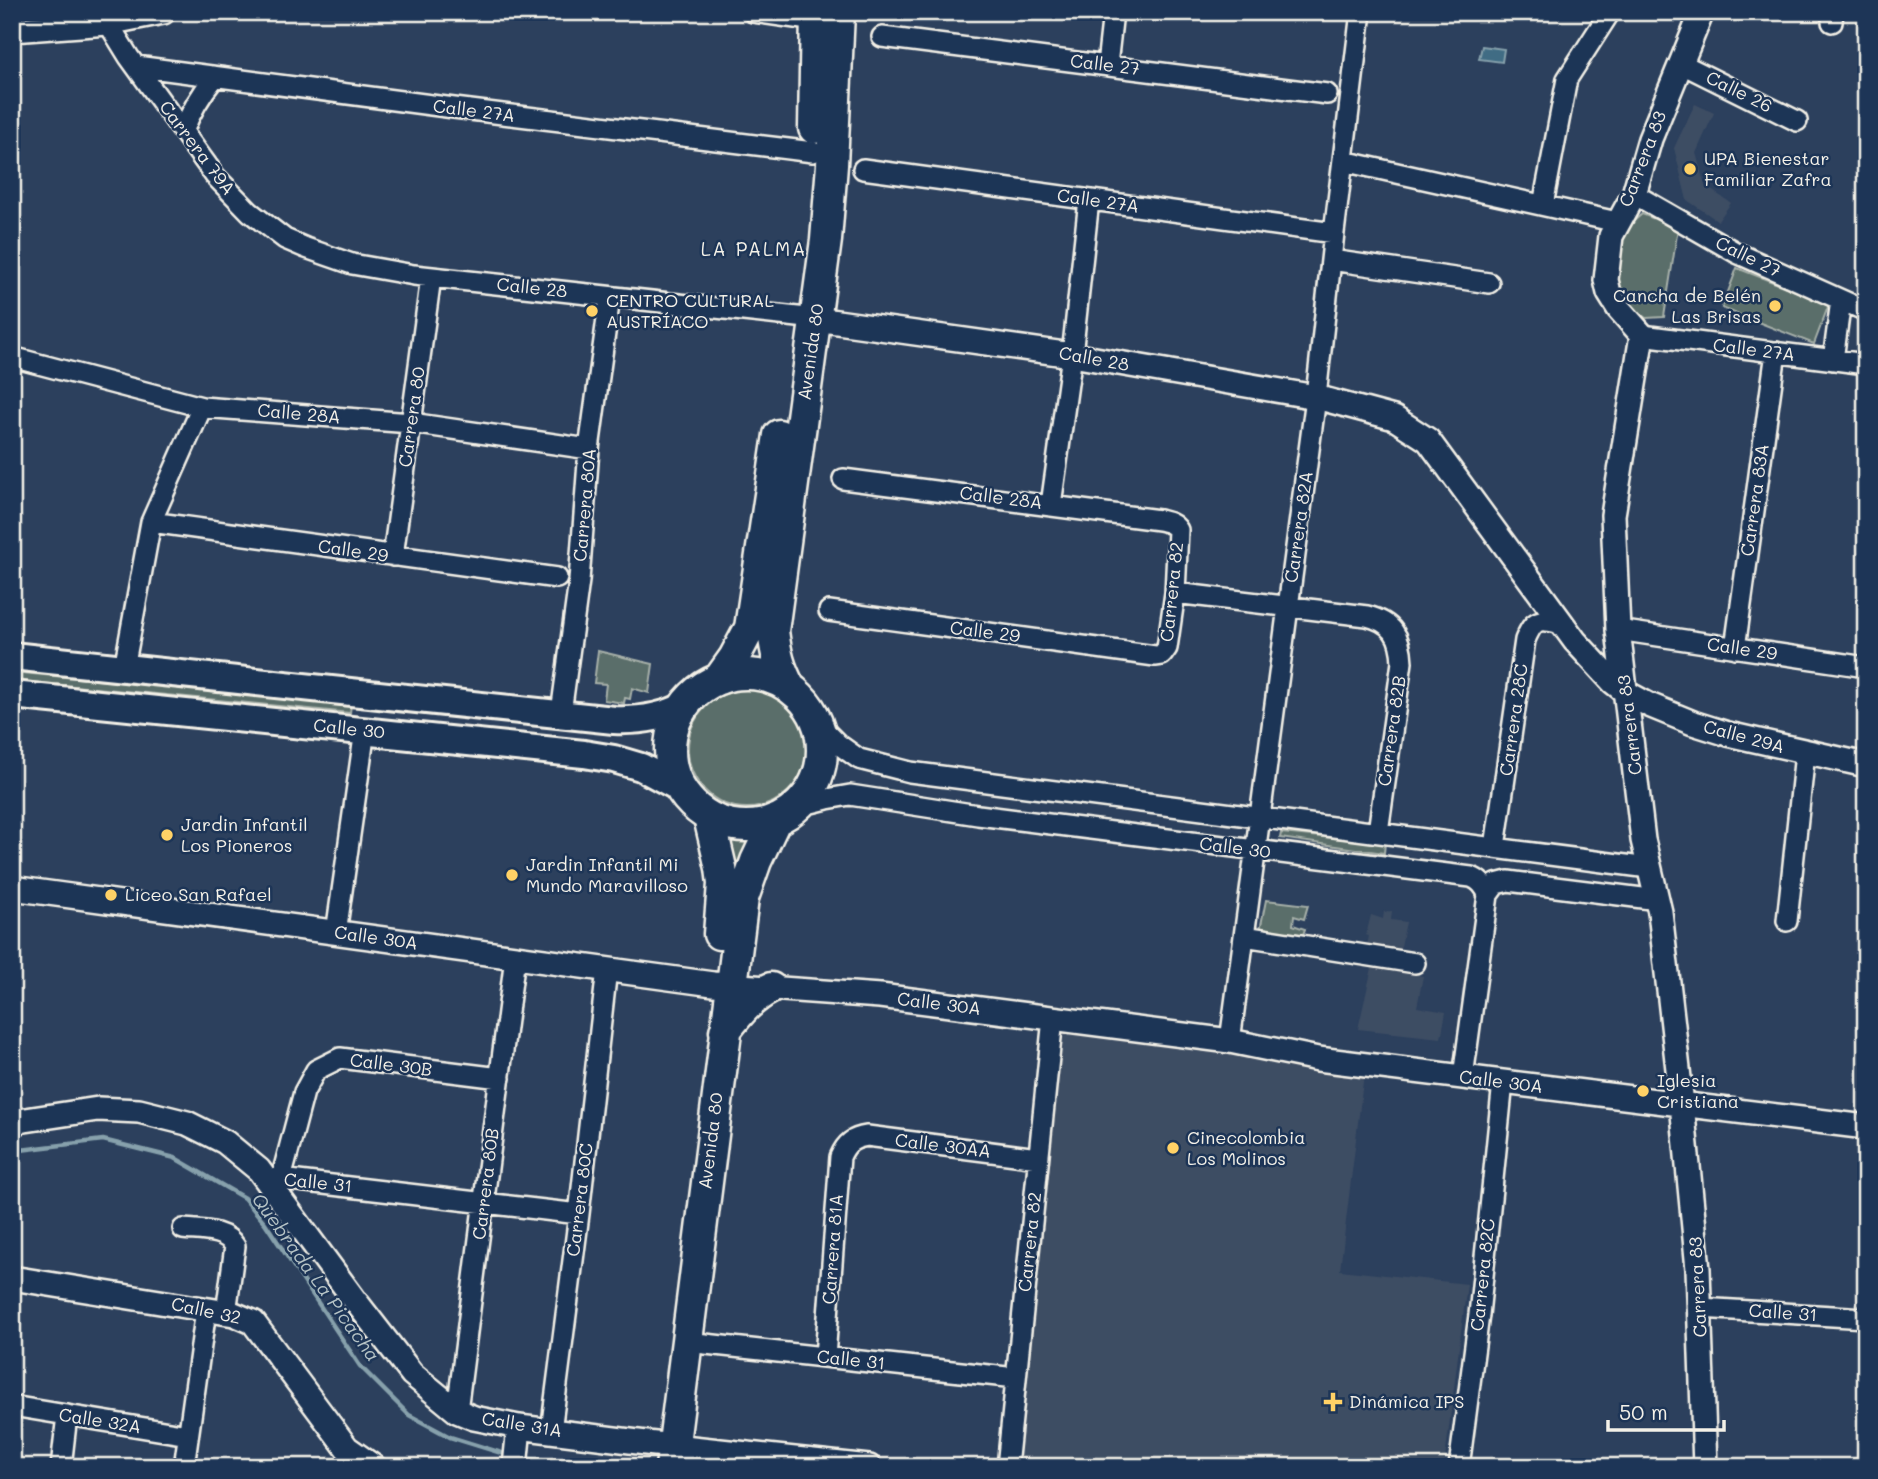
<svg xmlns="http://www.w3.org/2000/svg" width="1878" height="1479" font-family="Mali,sans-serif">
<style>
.built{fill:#3e4d64}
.green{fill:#5a6e6a;stroke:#a7b0a9;stroke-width:2}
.water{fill:#3f6c84;stroke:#87a1ac;stroke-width:2}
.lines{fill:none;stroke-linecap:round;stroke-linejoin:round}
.stream{stroke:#87a1ac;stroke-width:4.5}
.minor-casing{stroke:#f4f1e8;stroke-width:24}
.tertiary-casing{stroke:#f4f1e8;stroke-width:28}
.secondary-casing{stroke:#f4f1e8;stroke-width:32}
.primary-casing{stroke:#f4f1e8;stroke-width:35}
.minor{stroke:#1d3557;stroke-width:19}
.tertiary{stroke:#1d3557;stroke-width:23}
.secondary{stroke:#1d3557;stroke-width:26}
.primary{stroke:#1d3557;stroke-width:30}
.poi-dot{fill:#ffd166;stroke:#1d3557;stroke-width:2.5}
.labels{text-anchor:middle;stroke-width:5;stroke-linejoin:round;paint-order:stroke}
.street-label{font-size:18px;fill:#f4f1e8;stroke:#1d3557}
.poi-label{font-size:18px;fill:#f4f1e8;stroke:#1d3557;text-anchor:start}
.neighbourhood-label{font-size:19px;letter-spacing:2px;fill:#f4f1e8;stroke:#1d3557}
.water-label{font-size:19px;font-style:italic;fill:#b5c2c5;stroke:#1d3557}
</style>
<rect width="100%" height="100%" fill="#2c405d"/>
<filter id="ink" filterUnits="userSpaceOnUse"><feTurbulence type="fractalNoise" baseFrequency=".0143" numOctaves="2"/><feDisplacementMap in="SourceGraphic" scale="14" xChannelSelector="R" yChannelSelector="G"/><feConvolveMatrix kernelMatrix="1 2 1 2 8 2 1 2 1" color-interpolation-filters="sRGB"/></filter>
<g filter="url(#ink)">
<path class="built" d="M1695,104l19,9 -18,40 9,33 26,17 -13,18 -31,-21 -13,-52z
M1392,911l-1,9 15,2 -6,29 -33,-5 2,-10 -3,-1 5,-20 12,4 1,-7z
M1372,968l51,8 -6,31 29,5 -5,26 -83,-9z
M1067,1027l298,38 -25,205 127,14 -23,183h-429l46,-429 2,-6z"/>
<path class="green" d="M1642,214l36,14 -14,89 -18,1 -14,-10 -12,-16 -5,-44 11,-20z
M1737,268l92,36 -15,40 -92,-36z
M598,651l55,13 -4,29 -17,-5 -2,11 -5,-1 -1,5 -20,-3 2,-16 -12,-1z
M12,672l339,32 -1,9 -338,-33z
M688 749a59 59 0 1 1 118 0a59 59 0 1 1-118 0Z
M1281,833l104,10 -1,10 -104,-15z
M728,837l27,3 -14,33 -7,-1z
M1266,900l42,5 -4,14 -10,-3 -1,9 12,4 -3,8 -42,-7z"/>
<path class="water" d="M1482,46l22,3 -2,13 -23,-3z"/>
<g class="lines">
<path class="stream" d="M12,1151l91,-11 72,18 69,40 21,25 95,143 49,49 41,22 58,18
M524,1458l61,9"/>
<defs>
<path id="minor" d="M753,12l63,9
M1832,22l1,-10
M108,23l21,34 86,119 35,36 35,27 21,9 46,16 62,11 402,44
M882,37l445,57
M1680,63l117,58
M1107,65l6,-53
M136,66l318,42 359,44
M183,132c8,-22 18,-38 32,-55
M1343,161l274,61
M863,169l471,64
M1634,194l103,59 129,58
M1543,205l24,-126 43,-67
M1331,260l158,23
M1642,335l224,29
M12,357l190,50 209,16 178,26
M1833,360l8,-60
M1051,505l21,-150 17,-155
M151,522l406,56
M393,556l38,-279
M1175,593l192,23c25,6 34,20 35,46l-24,170
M829,611l326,45 7,-1 5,-7 8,-55 3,-63c-4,-7 -11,-8 -19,-10l-316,-41
M1618,630l248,37
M1735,648l41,-296
M124,668l27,-146 51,-115
M561,713l18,-132 10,-132 21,-152
M819,725l19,19 21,15 51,13 739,96
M799,806l28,-7 23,-4 128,20 493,62c9,3 14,9 17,18
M1495,847l30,-207c10,-23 14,-21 37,-16
M1787,921l18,-168
M336,933l29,-203
M1244,936l171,27
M1230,1041l85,-636 19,-172 27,-221
M1463,1077l25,-182 8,-11 12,-3 150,19
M266,1179h15l298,35
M281,1179l23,-87 12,-22 24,-12 160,20
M183,1229c18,2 42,0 52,17l-9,67
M1700,1308l166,10
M687,1342l329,36
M825,1357l15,-200c6,-14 13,-19 27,-21l171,22
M12,1406l176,29
M457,1411l58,-454
M551,1431l28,-217 28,-245
M61,1467l6,-52
M184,1467l22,-157
M1007,1467l46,-449
M1459,1467l20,-152 24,-233"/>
<path id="tertiary" d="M1702,12l-52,127 -16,55 -23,42 -5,44 3,13 10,16 23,26 -29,180 5,115 25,210 17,72 22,192 16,165 7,198
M12,30l96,-7 55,-11
M816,319l256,36 244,42 78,21 34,22 147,201 38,41 14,11 22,12 44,18 35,11 138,31
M12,888l701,96 167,12 350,45 88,18 548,68
M12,1122l86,-13 41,2 48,12 38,19 34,28 95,129 58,75 45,37 17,7 45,9 127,16 223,24
M12,1278l222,36 19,8 94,126 27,19
M515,1467l4,-40"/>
<path id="secondary" d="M12,656l602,64c25,1 47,-2 69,-13
M12,695l572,59 30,5 27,8 39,21"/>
<path id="primary" d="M814,128l2,-116
M670 750a76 76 0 1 1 152 0a76 76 0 1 1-152 0Z
M719,679l15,-21 16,-30 29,-193
M790,688c-11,-21 -14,-34 -17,-57l53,-391 6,-75 7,-153
M709,817l12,51 2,16 -4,50
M725,1031c15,-19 25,-32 46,-43
M671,1467l72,-569 13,-37 19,-40"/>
</defs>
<use href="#minor" class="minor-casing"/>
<use href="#tertiary" class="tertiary-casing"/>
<use href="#secondary" class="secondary-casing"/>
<use href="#primary" class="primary-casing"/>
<use href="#minor" class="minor"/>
<use href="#tertiary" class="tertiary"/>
<use href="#secondary" class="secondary"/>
<use href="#primary" class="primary"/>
</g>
</g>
<g class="poi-dot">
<circle cx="1690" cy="169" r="7"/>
<circle cx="1775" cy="306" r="7"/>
<circle cx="592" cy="311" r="7"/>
<circle cx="167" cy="835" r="7"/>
<circle cx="512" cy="875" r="7"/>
<circle cx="111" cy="895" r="7"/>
<circle cx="1643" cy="1091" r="7"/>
<circle cx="1173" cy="1148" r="7"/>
<path d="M1329.5 1391.5h7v7h7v7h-7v7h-7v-7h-7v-7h7z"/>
</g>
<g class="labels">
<g class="street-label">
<text transform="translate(1105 65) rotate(7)" y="6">Calle 27</text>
<text transform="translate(1739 92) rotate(26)" y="6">Calle 26</text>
<text transform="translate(474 111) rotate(7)" y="6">Calle 27A</text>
<text transform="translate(197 148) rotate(53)" y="6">Carrera 79A</text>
<text transform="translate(1643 159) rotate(-69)" y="6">Carrera 83</text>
<text transform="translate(1098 201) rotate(8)" y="6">Calle 27A</text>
<text transform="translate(1748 257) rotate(26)" y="6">Calle 27</text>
<text transform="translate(532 288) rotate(6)" y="6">Calle 28</text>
<text transform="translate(1754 350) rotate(7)" y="6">Calle 27A</text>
<text transform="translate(811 352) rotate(-82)" y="6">Avenida 80</text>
<text transform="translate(1094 359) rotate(10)" y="6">Calle 28</text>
<text transform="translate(299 414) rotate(5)" y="6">Calle 28A</text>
<text transform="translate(412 417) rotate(-82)" y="6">Carrera 80</text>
<text transform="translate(1001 498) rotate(7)" y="6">Calle 28A</text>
<text transform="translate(1755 500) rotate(-82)" y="6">Carrera 83A</text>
<text transform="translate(585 505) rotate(-85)" y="6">Carrera 80A</text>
<text transform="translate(1299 527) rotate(-82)" y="6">Carrera 82A</text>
<text transform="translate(353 551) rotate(8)" y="6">Calle 29</text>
<text transform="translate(1172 592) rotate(-84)" y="6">Carrera 82</text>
<text transform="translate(985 632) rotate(7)" y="6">Calle 29</text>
<text transform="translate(1742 649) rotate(8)" y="6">Calle 29</text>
<text transform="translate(1514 720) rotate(-82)" y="6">Carrera 28C</text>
<text transform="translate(1630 725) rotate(-97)" y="6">Carrera 83</text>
<text transform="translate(349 729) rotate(6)" y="6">Calle 30</text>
<text transform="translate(1392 731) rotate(-82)" y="6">Carrera 82B</text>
<text transform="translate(1744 737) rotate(15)" y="6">Calle 29A</text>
<text transform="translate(1235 848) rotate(7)" y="6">Calle 30</text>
<text transform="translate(376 938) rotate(8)" y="6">Calle 30A</text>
<text transform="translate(939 1004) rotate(7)" y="6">Calle 30A</text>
<text transform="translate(391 1065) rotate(7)" y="6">Calle 30B</text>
<text transform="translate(1501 1082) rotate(7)" y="6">Calle 30A</text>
<text transform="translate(711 1141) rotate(-83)" y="6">Avenida 80</text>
<text transform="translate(943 1146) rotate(7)" y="6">Calle 30AA</text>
<text transform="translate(318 1183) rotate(6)" y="6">Calle 31</text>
<text transform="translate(486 1184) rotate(-83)" y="6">Carrera 80B</text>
<text transform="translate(580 1200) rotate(-83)" y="6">Carrera 80C</text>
<text transform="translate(1030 1242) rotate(-84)" y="6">Carrera 82</text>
<text transform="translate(833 1249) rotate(-86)" y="6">Carrera 81A</text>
<text transform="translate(1483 1275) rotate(-84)" y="6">Carrera 82C</text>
<text transform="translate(1698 1287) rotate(-93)" y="6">Carrera 83</text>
<text transform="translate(206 1311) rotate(12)" y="6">Calle 32</text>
<text transform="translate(1783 1313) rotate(4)" y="6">Calle 31</text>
<text transform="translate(851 1360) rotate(6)" y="6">Calle 31</text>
<text transform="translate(100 1421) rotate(9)" y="6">Calle 32A</text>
<text transform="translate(522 1425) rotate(9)" y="6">Calle 31A</text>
</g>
<g class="poi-label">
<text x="1704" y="165">UPA Bienestar<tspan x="1704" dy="21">Familiar Zafra</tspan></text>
<text x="1761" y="302" text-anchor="end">Cancha de Belén<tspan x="1761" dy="21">Las Brisas</tspan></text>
<text x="606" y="307">CENTRO CULTURAL<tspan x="606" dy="21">AUSTRÍACO</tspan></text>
<text x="181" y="831">Jardin Infantil<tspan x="181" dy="21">Los Pioneros</tspan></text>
<text x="526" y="871">Jardin Infantil Mi<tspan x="526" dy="21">Mundo Maravilloso</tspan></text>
<text x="125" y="901">Liceo San Rafael</text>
<text x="1657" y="1087">Iglesia<tspan x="1657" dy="21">Cristiana</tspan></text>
<text x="1187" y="1144">Cinecolombia<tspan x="1187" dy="21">Los Molinos</tspan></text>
<text x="1349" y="1408">Dinámica IPS</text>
</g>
<g class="neighbourhood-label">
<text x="754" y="256">LA PALMA</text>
</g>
<g class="water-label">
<text transform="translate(316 1277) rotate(54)" y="7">Quebrada La Picacha</text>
</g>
</g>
<rect width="1878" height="1479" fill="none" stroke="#1d3557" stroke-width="42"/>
<rect x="21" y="21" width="1836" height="1437" fill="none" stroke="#f4f1e8" stroke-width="2.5" filter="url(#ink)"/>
<path d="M1608 1420v10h116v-10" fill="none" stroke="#f4f1e8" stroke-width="3.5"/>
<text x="1619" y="1420" font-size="21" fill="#f4f1e8" stroke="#1d3557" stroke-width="5" paint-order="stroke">50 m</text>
</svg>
